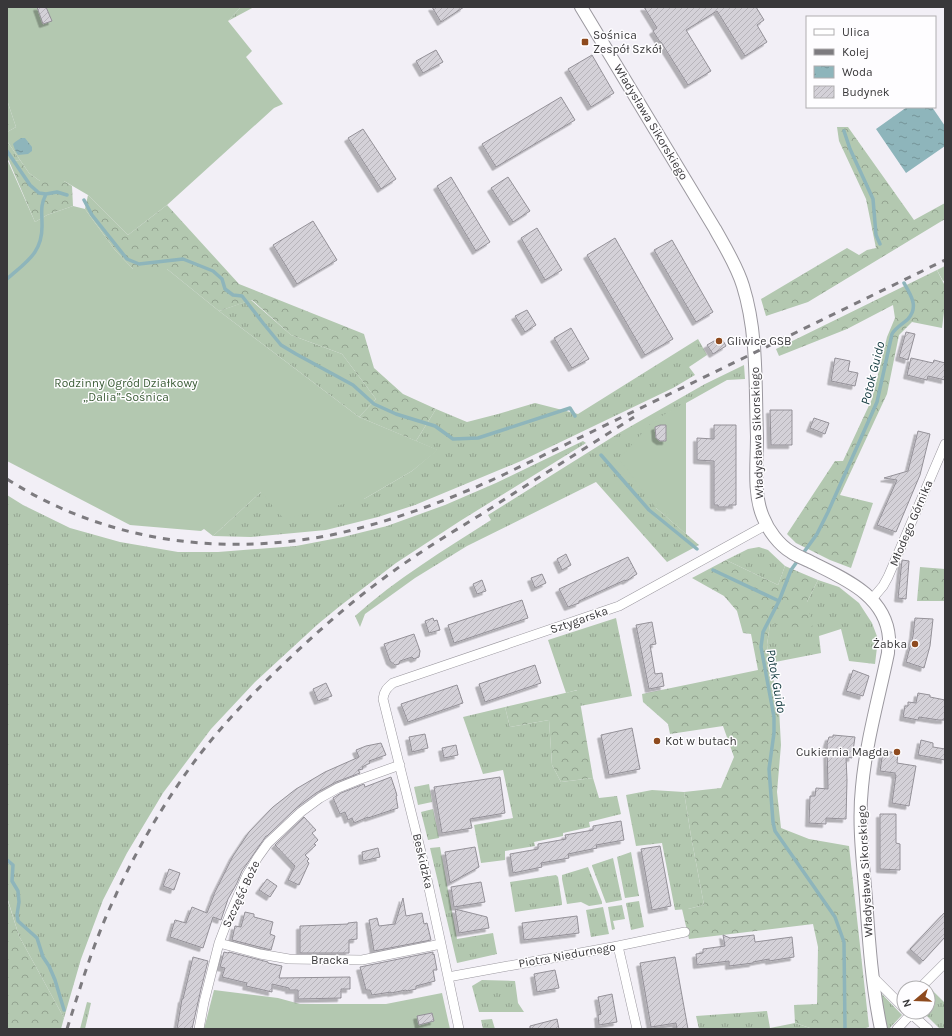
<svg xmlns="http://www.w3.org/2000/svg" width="952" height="1036" font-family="Karla,sans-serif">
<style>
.grass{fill:url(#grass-tufts)}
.forest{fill:url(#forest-crowns)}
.garden{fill:#b3c8b0}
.water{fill:url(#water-ripples)}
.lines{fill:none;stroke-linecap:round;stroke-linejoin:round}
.stream{stroke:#8eb5bb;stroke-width:3.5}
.building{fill:url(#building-hatch);stroke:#949198;filter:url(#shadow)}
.minor-casing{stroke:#9b989f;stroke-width:10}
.tertiary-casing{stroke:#9b989f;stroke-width:14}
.minor{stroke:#fff;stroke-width:9}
.tertiary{stroke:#fff;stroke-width:12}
.rail{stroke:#7d7b7f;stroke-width:3;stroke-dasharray:7 7;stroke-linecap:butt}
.poi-dot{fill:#8e4a1e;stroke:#fefdff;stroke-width:1.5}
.labels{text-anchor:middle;stroke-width:3;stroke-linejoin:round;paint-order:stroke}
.poi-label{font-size:12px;fill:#39383a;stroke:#fefdff;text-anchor:start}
.street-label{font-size:12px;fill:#39383a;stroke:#fefdff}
.park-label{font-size:12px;fill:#3b5c36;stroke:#fefdff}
.water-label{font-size:13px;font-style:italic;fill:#12393e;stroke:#fefdff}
</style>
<defs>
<pattern id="grass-tufts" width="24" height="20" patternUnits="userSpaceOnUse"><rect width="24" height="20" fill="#b3c8b0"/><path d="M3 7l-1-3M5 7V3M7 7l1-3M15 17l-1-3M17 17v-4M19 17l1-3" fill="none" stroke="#93a390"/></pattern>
<pattern id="forest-crowns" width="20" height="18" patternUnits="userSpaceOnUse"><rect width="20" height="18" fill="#b3c8b0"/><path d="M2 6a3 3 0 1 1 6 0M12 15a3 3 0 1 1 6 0" fill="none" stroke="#93a390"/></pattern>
<pattern id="water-ripples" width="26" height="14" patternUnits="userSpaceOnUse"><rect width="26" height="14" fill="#8eb5bb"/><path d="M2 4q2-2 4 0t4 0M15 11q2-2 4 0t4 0" fill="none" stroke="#759499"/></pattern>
<pattern id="building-hatch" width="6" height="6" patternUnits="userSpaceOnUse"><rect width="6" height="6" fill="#d4d1d8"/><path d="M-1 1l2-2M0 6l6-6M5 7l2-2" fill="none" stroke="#b7b4ba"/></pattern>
<filter id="shadow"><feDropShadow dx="-3.5" dy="3.5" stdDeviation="0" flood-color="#0004"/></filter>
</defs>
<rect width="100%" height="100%" fill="#f2eff6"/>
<path class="grass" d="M241,7h13l-26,14z
M7,100l9,27 -9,5z
M7,141l13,19 -11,1 -2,-2z
M945,266v14l-2,1 -6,-11z
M251,300l40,35 51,19 34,45 -17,18 -140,-106z
M698,339l9,16 -18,12 6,8 -22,13 -152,73 -106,44 -37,12 -52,13 -75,7 -38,-1 48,-44 103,7 48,-28 25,-21 -21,-9 20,-32 31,13 31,-8 37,-11 43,11z
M744,365l1,14 -18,1 -73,41 2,87 43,37 -32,17 -71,-80 -129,64 -52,32 -50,36 -5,13 -5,-11c41,-37 89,-66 136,-96l-3,-5 131,-82 86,-49z
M583,441l3,2 -126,78 -64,42 -56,43 -22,18 -63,58 -44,47 -48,64 -36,60 -24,47 -22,59 -17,59 -45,-82 -12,-39v-402l16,10 47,23 50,14 58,10h40l78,-6 47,-9 44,-11 58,-21 51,-22z
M759,547l9,3 17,16 -7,19 -52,-25 22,-11z
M818,580l21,7 20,16 13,20 6,16 -3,25 -26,-3 -8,-32 -22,7 2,17 -51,10 -3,-18 3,-21 37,-22z
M616,618l16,78 -52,10 -3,-16 -11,3 -18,-53z
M505,707l5,20 39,-7 3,45 9,17 32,-4 6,20 18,-2 4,18 -32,8 1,5 -27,6v3l-29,6 1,4 -30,5v9l-24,3 -7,-38 39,-7 -10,-48 -20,4 -20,-57z
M429,784l3,18 -14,3 -4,-18z
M652,790l32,2 7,44 13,69 -16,4 -13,1 -13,-67 -26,3 -10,-51z
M433,809l6,29 -11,2 -7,-28z
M440,847l17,92 36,-6 4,21 -40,9 -27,-115z
M631,852l8,44 -14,2 -8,-41z
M613,858l9,42 -16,3 -14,-37v-1z
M588,867l14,35v2l-13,2 -8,-4 -14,2 -5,-25v-4z
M556,875l2,2 4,26v2l-47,7 -5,-30z
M639,901l5,26 -13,3 -5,-27z
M622,905l3,14 -12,2 2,8 -3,1 -4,-23z
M603,907l6,27 -18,3 -5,-27z
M482,980l33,1 3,22 6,9h-45l-7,-26z
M931,989l14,14v25l-1,1h-4l-17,-17h5v-19z
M882,994l20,21 -13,14 -2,-1 -7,-31z
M87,1002l4,1 -6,26h-5z
M767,1011l3,17 25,-5 18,6h-114l-3,-13z
M492,1019l3,10h-12l-2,-9z"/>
<path class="forest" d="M837,127h11l66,93 31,-17v16l-137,83 -42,14 -5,-17 86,-51 12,7 8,-5 9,-2 -10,-49 -27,-58z
M20,160l9,13 11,8h24l8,5 1,20 -26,9 -12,7 -26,-61z
M88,195l40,40 39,-30 72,79 125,50 10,34 29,26 33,15 -20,32 -57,-24 17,-18 -34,-45 -51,-19 -39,-35 -33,11 -52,-42h-34l-18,-19 -30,-41z
M937,270l8,16v18l-3,24 -30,-6 -13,13 -12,59 -47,101 33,8 -22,65 -21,-8 -34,-17 -9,-9 48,-73h8l29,-62 15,-62 8,-19 -2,-13 -46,24 -68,27 -3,-7z
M726,560l52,25 7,-19 33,14 -11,22 6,27 -43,-5 -3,21 12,64 2,36 -4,47 4,36 28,11 40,7 20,181 -6,2h-50l-18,-6 -1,-18 23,-1 1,-57 -5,-23 -124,15 -7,-30h6l16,-4 -13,-69 -7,-44 37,-4 13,-31 -11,-31 -53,8 -2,-10 -25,-22 -1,-8 116,-24 -7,-36 -8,-1 -6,-22 -13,-15 -32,-18z
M920,567l25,2v32h-28z
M578,690l15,88 -32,4 -9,-17 -3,-45 -39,7 -5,-20z
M7,898l12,38 45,82 -3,11h-54z"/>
<path class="garden" d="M7,7h234l-13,14 24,30 -6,6 37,47 -9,4 -107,97 -39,30 -40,-40 -24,-14h-24l-11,-8 -22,-32v-9l9,-5 -9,-27z
M7,159l28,63 12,-7 26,-9 12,3 30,41 18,19h34l52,42 140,106 79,33 -26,21 -48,28 -80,20 -23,-27 -48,44 -9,-7 -3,2 -71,-6 -123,-64z
M686,402v132l-30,-26 -37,-49 34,-38z
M214,990l64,8 22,6h86l56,-11 8,36h-246z"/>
<path class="water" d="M907,107h25l13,19v20l-39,27 -30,-44z
M21,138h4l7,9v4l-4,3 -10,1 -3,-5 -2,-6 2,-2z"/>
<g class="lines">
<path class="stream" d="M844,131l6,18 23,50 3,36 4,9
M7,151l23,34 9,8 7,1 11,-2 10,3
M84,200l8,15 35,44 12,5 44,-5 30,12 9,8 3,10 8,6 9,1 21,27 18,22 15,9 57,31 21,19 22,10 39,12 18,13 25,-1 92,-30 5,8
M7,279c19,-17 36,-26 35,-55 0,-12 -2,-18 4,-30
M601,455l48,55 48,39
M713,570l66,31
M7,860l6,5 -1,16 6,10 1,11 -2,13 1,6 19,17 6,19 6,9 6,14 9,30
M845,1029l-1,-87 -9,-25 -60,-86 -2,-9 -4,-53 5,-36v-16l-13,-70 2,-15 16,-31 12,-31 26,-36 11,-22 49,-110 15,-68c4,-7 11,-10 16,-15 11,-12 3,-24 -4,-36"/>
</g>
<path class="building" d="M37,7h9l6,14 -9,3z
M432,7h32l-23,15z
M644,7h112l8,13 -7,5 10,17 -22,14 -28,-45 -31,19 25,41 -23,14 -27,-43h-1l-7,-11 4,-3z
M436,50l7,12 -20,11 -7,-12z
M592,55l22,38 -23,14 -23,-38z
M561,97l14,23 -79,47 -14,-23z
M363,129l33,50 -15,10 -33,-51z
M451,177l39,65 -14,9 -39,-65z
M508,177l22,34 -17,11 -22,-34z
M313,221l24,39 -40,24 -24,-39z
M537,228l25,42 -17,10 -24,-42z
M615,238l58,101 -28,16 -58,-100z
M672,240l41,72 -17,10 -42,-72z
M527,310l9,15 -11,7 -10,-16z
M571,328l18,31 -17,9 -18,-30z
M906,332l9,2 -7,26 -9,-3z
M721,337l5,9 -13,8 -6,-9z
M835,358l15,3 -2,10 10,2 -3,13 -24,-5z
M911,358l22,5 1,-3 11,3v17l-17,-4 -1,4 -20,-5z
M770,410h22v35h-21z
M814,418l15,5 -4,11 -15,-6z
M660,425h6v16h-6l-4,-3 -1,-11z
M714,425h22v80h-7v2h-11v-2h-4v-44l-17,-1v-22l17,1z
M918,431l12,3 -10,41 -24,57 -19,-7 20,-45 -13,-2 24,-7z
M566,554l5,11 -9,5 -5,-11z
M628,557l9,17 -5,3 -1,1 -5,3 -1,-1 -46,21v2l-11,4 -9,-18z
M902,560l7,1 -3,38 -8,-1z
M542,574l4,9 -11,5 -4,-10z
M482,580l4,11 -9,3 -4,-10z
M522,600l6,18 -74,25 -6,-18z
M433,618l1,3 3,-1 3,10 -11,3 -4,-12z
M915,618l18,1 -3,27 -6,22 -18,-6 7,-26z
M652,622l4,22 -6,1 5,29 7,-1 2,13 -15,3 -13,-64z
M414,634l6,17 -1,6 -5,2 -2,-2 -12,4 -1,3 -4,1 -5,-4 -6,-17z
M535,665l6,18 -56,19 -6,-18z
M853,670l16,6 -6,20 -17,-5z
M326,683l6,13 -14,5 -5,-12z
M457,685l6,18 -55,19 -7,-18z
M918,693l12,2v2l15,3v20h-6l-20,-3 -1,3 -15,-3 2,-11h3v-4l8,1z
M632,728l8,41 -31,6 -8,-40z
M425,734l3,14 -16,4 -3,-15z
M833,735l22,2 -3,21 -6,-1 1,23 -1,39 -20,-1v6l-17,-1 1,-27h5l1,-8 12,1 -1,-46 2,-6h4z
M921,740l12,3v4l12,2v11l-27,-5z
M381,743l5,12 -17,6 1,2 -8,4 1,2 -5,1 2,3 -24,9 -20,11 -20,15 -29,28h-1l-24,35 -5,12 -9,16 -7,21 -8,-3 -10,31 -33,-11 5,-17 11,3 6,-16 15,6 7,-18v-1l19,-38 16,-24 24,-25 23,-18 29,-17 34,-15 -3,-7 10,-4z
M456,745l2,10 -14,3 -2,-10z
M883,751l15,2 -1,10 19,3 -7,40 -17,-3 4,-28h-1v-2l-15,-2z
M391,777l5,15 1,4h-1l2,12 -30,10v-1l-14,6 -2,-5 -4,2 -3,-8 -5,2 -7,-16 8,-5 23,-9 1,3z
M500,777l5,36 -35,6 2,9 -30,5 -8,-46z
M880,814h16v29l4,1v26l-20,-1z
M304,817l12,13 -4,3 6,7 -4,4 2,1 -11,10 4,4 -2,2 2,2 -10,22 -11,-5 7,-14 -20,-21z
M621,821l3,19 -28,5 1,3 -29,6 1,4 -28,5 1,4 -29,6 -3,-19 28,-5v-5l28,-5 -1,-4 28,-5v-4z
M660,846l11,60 -19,4 -11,-61z
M475,847l4,20 -29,16 -5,-31z
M378,848l2,9 -17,4 -1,-9z
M169,869l11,4 -6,17 -11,-4z
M267,879l10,7 -7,11 -11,-7z
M481,882l4,20 -31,5 -3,-20z
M403,898l3,18 16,-3 2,11 3,-1 4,17 -57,11 -5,-31 8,-2 2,8 16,-2z
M455,909l32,8 2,11 -30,5z
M245,912l9,2v3l19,5 -3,12 5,2 -4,14 -39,-10 3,-14 6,1z
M945,912v25l-22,24 -13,-12z
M577,916l2,17 -55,7 -2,-17z
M357,922v17l-8,1v13h-49v-27l48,-2v-1z
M723,935l7,3 24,-3 1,7 37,-5 2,20 -25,4v-2l-16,3v1l-24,3v-5l-32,4 -1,-11 7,-1v-4l22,-3z
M224,952l4,1 1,-1 39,10v1l14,3 -3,12 71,-1v12h-9v9l-43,1v-9h-9v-2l-17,-4v8l-26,-6 1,-3 -25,-6 3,-9 -5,-1z
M433,952v3l1,-1 3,16h-4l2,11 -19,5v3l-9,2 -1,-1 -15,3v-1l-19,3 -2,-5h-4l-6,-23z
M193,957l15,4 -7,28 -9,40h-15l5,-30h1z
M675,957l13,72h-11l-1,-6 -25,4 -11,-64z
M555,970l4,18 -22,4 -3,-18z
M612,994l5,28 -18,3 -1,-10 3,-1 -3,-17z
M432,1013l2,8 -15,4 -2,-9z
M557,1019l2,10h-29v-3z"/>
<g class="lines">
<defs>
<path id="minor" d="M872,599l11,-13 5,-9 57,-133
M219,943l41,11 29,5 73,1 79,-16
M618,946l19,83
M872,976l32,32
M448,977l170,-31 67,-14
M920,988l25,-25
M909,1012l19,17
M199,1029l5,-27 15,-59 11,-29 17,-39 11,-18 10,-14 33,-31 19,-14 18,-10 20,-8 42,-15
M459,1029l-18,-85 -19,-88 -39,-157c1,-8 4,-11 10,-16l226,-77 147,-81
M897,1029l14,-15"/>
<path id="tertiary" d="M581,7l134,222c10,18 22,37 28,57 15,48 12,100 14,150 0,26 -4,58 6,81 5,13 16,28 28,35 7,5 15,7 22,11 32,16 73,33 76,75 0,5 -1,10 -1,15 -9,44 -22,89 -26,134 -4,37 1,75 4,112 3,44 6,87 15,130"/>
</defs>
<use href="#minor" class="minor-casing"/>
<use href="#tertiary" class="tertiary-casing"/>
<use href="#minor" class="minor"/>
<use href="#tertiary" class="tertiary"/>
<path class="rail" d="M7,479c96,62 213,78 324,56 60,-13 118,-35 174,-61l440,-214
M67,1029c14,-44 27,-88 47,-130 22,-49 51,-98 83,-141 29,-38 63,-72 97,-104 28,-26 56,-51 86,-73 33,-25 69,-47 105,-69 49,-32 99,-63 149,-95"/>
</g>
<g class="poi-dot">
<rect x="581" y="38" width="8" height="8" rx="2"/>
<circle cx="719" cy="341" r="4"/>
<circle cx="915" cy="644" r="4"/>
<circle cx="657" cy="741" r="4"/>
<circle cx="897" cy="752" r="4"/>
</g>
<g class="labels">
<g class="poi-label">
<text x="593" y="39">Sośnica<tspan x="593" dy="14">Zespół Szkół</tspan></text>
<text x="727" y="345">Gliwice GSB</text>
<text x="907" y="648" text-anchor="end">Żabka</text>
<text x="665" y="745">Kot w butach</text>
<text x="889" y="756" text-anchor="end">Cukiernia Magda</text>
</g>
<g class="street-label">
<text transform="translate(651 122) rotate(59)" y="4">Władysława Sikorskiego</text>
<text transform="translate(757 433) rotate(-92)" y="4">Władysława Sikorskiego</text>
<text transform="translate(911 523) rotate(-67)" y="4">Młodego Górnika</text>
<text transform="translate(579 620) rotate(-19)" y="4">Sztygarska</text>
<text transform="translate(423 861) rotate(77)" y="4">Beskidzka</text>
<text transform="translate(865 871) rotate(-93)" y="4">Władysława Sikorskiego</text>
<text transform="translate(241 894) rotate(-65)" y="4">Szczęść Boże</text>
<text transform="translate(567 955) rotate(-10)" y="4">Piotra Niedurnego</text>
<text x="330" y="964">Bracka</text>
</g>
<g class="park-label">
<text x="126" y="387">Rodzinny Ogród Działkowy<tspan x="126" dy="14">„Dalia”-Sośnica</tspan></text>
</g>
<g class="water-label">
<text transform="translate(872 373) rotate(-76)" y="5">Potok Guido</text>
<text transform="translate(777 681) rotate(80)" y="5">Potok Guido</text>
</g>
</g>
<rect width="952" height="1036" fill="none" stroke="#39383a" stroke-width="16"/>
<rect x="806" y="16" width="130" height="92" fill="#fefdff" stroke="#afaeb0"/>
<rect x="814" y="29" width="20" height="6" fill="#ffffff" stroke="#afaeb0"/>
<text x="842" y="36" font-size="12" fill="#39383a">Ulica</text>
<rect x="814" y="49" width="20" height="6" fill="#7d7b7f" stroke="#afaeb0"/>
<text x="842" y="56" font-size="12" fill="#39383a">Kolej</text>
<rect x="814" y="66" width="20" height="12" fill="url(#water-ripples)" stroke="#afaeb0"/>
<text x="842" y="76" font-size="12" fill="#39383a">Woda</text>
<rect x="814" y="86" width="20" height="12" fill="url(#building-hatch)" stroke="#afaeb0"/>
<text x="842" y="96" font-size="12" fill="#39383a">Budynek</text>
<g transform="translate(916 1000) rotate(251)"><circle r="19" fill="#fefdff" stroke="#afaeb0"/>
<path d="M0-3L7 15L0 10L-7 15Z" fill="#8e4a1e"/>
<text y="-6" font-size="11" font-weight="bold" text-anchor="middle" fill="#39383a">N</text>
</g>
</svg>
